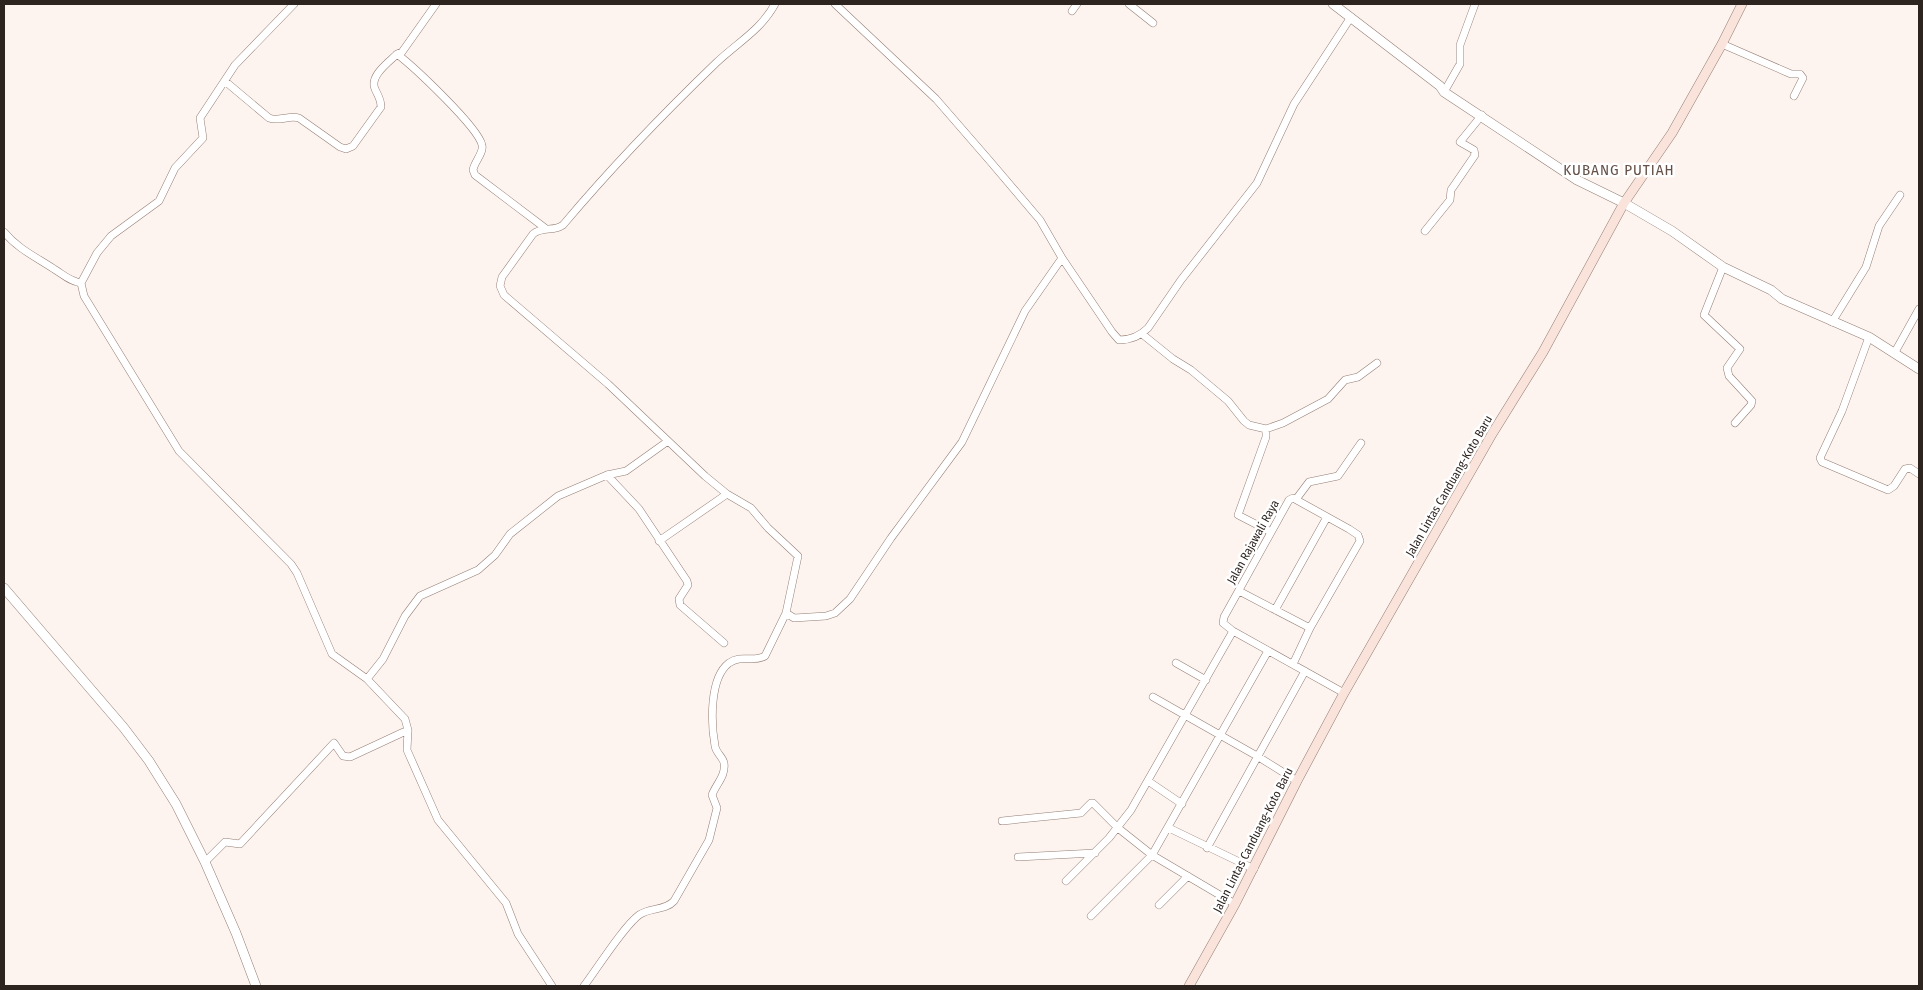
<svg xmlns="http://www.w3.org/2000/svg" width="1923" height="990" font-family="'Fira Sans Condensed',sans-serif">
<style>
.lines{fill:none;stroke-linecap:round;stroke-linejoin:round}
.minor-casing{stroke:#937e74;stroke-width:8}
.tertiary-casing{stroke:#937e74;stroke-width:10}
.secondary-casing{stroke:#937e74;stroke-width:10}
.minor{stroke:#fff;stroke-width:7}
.tertiary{stroke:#fff;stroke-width:9}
.secondary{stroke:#f9e3da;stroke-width:9}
.labels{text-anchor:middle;stroke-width:5;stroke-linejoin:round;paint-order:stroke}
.street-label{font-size:12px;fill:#2d2420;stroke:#fff}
.quarter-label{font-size:15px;letter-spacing:1px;fill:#655148;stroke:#fff}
</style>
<rect width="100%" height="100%" fill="#fdf3ef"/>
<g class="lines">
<defs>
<path id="minor" d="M294,4l-59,61 -35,53 3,20 -28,30 -16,33 -48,35 -14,17 -16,30 3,13 95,155 112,113 6,9 35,81 35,25 38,40 3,11 -1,20 31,70 68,83 12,31 34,52
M436,4l-34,48 -5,2c17,13 81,73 85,91 2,8 -8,17 -9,25l2,5 70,53
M835,4l101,95 53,61 51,60 22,38 50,74 7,8c12,0 21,-4 29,-12l33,-48 76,-97 37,-79 57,-87
M1129,4l24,19
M1072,11l5,-7
M1722,44l69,30h9l3,4 -9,18
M226,82l43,36c10,4 20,-3 30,0l41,29 6,2 7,-3 28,-39c0,-8 -3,-11 -6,-18 -6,-13 14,-27 22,-35
M1444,92l16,-28v-19l15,-41
M1425,231l25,-31 1,-10 24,-35 -1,-5 -14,-8 22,-27
M4,232c14,17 32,25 50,37 10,6 15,12 27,14
M1723,267l-19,48 36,34 -13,19 2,8 23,25 -1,4 -16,18
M1832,322l34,-55 13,-41 21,-31
M1142,334l31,25 18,11 37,31 16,20 5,4 17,4v8l-28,78 33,17
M1869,337l-27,74 -22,47 2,4 66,28 6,-4 11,-17 5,-1 9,6
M1895,352l24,-43
M1266,429l17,-6 45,-24 17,-19 13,-3 19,-14
M607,475l32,34 48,72 1,4 -9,14 1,6 44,38
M1297,498l12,-16 29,-6 23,-33
M659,541l68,-47
M1239,591l71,37
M1275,610l52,-93
M786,613l8,5 32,-2 9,-3 15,-14 41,-61 71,-96 63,-131 37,-53
M1176,663l30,17
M1293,664l17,-36 50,-87 -2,-6 -9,-6 -56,-31 -4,2 -65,117 -1,6 10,8 111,62
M367,679l16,-20 22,-43 15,-20 58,-26 17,-15 15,-21 48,-38 49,-21 19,-4 42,-30
M1153,697l104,59 40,25
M1148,781l34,23
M1002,821l79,-8 10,-10h2l25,25 34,27 83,49
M1169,828l85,41
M1207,848l98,-177
M1018,857l77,-4
M205,862l20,-20 15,2 94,-101 9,13 7,1 58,-27
M1066,881l43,-43 22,-28 102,-179
M1159,905l29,-29
M1091,916l61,-61 116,-204
M584,986c13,-17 39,-59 55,-71 11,-8 26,-4 35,-14l35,-61 8,-32 -5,-13c4,-11 14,-19 12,-32 -1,-6 -8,-10 -9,-17 -4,-22 -6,-68 14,-83 13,-9 24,0 36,-7l21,-43 12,-57 -30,-28 -17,-20 -24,-14 -22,-18 -97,-92 -104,-89 -4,-9 2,-9 31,-43c10,-8 21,-2 30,-9 48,-57 100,-111 153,-162 22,-21 44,-32 59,-59"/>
<path id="tertiary" d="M1333,4l107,82 4,6 133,88 47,23 48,28 51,36 48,23 11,9 87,38 50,32
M4,588l120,140 25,33 27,43 29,58 31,71 20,53"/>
<path id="secondary" d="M1189,986l46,-82 62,-123 47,-88 148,-259 51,-82 81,-149 48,-70 50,-89 20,-40"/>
</defs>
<use href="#minor" class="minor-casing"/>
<use href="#tertiary" class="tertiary-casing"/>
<use href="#secondary" class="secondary-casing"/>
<use href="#minor" class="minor"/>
<use href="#tertiary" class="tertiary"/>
<use href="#secondary" class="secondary"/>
</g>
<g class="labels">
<g class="street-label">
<text transform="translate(1449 486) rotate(-60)" y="4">Jalan Lintas Canduang-Koto Baru</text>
<text transform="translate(1253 542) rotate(-61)" y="4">Jalan Rajawali Raya</text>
<text transform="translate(1253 840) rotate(-63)" y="4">Jalan Lintas Canduang-Koto Baru</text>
</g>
<g class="quarter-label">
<text x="1619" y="175">KUBANG PUTIAH</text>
</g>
</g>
<rect width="1923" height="990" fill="none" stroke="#2d2420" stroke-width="10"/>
</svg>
